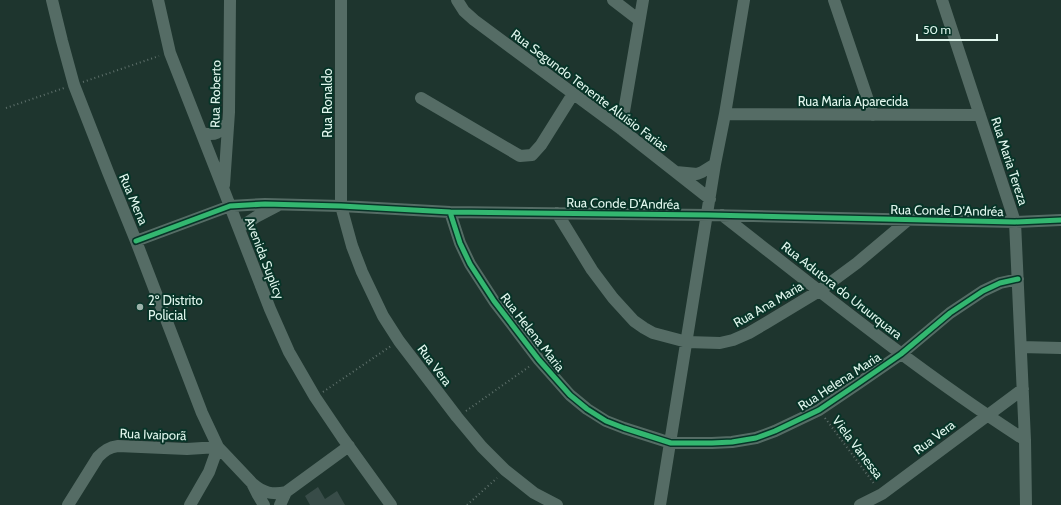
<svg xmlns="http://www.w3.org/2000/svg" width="1061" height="505" font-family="Cabin,sans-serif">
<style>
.building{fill:#384c48}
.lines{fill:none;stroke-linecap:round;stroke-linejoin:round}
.path{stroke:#5e706b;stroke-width:2;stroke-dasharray:1 3;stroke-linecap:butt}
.minor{stroke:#556c65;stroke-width:12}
.cycleway-casing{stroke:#083428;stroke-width:8}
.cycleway{stroke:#33b770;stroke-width:5}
.poi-dot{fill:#9cb2aa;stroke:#083428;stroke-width:1.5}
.labels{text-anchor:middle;stroke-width:4;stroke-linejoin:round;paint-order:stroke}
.street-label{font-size:13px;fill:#e0f6ed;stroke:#083428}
.poi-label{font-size:13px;fill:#e0f6ed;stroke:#083428;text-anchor:start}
</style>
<rect width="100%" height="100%" fill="#1e352e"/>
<path class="building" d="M318,487l7,12 12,-8 8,14h-35l-5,-9z"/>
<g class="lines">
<path class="path" d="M83,82l76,-26
M6,108l58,-20
M323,392l68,-46
M466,411l64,-45
M825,418l50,67
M467,505l30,-27"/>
<path class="minor" d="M52,0l10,41 12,44 34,87 28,69 66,172 16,34 34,36 6,12 6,10
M158,0l12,53 53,135 47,121 19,43 26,45 27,40 49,68
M341,0v206l11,40 10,26 21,44 16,25 58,76 25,30 23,23 29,23 23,12
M457,0l7,11 10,9 147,109 89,70
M613,0l26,20
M834,0l39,115
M942,0l73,222 10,218 1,65
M421,98l99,58 12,-1 9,-10 32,-51
M725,114l255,1
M621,129l22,-129
M202,133c14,3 17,0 26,-11
M676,172l21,2 5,-2 13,-8
M224,185l5,-73 1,-112
M450,212l10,31 10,21 24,37 45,59 31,35 17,14 19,12 18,7 47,15h41l20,-1 24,-4 19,-7 44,-21 40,-27 42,-29 49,-41 33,-22 17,-8 18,-4
M557,213l35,57 21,28 21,23 10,7 9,5 34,9 33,1 13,-3 16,-7 17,-10 53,-32 38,-28 51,-43
M722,215c99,77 197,157 303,225
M239,228l17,-11 21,-11
M136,241l94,-35 35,-2 76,2 109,6 258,3 307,7 46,-2
M1021,347l40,1
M253,484c10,9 20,11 33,8
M68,505l30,-48c6,-6 11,-10 20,-11l69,3 31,-2
M190,505l19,-33 9,-25
M280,505l6,-13 63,-46
M660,505l55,-341 10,-50 19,-114
M860,505l22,-11 141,-105"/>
<defs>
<path id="cycleway" d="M450,212l10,31 10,21 24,37 45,59 31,35 17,14 19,12 18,7 47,15h41l20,-1 24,-4 19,-7 44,-21 40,-27 42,-29 49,-41 33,-22 17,-8 18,-4
M136,241l94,-35 35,-2 76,2 109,6 258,3 307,7 46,-2"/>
</defs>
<use href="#cycleway" class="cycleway-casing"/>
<use href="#cycleway" class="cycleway"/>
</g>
<circle class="poi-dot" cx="140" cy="307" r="4"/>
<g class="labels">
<g class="street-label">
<text transform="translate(590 90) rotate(37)" y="5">Rua Segundo Tenente Aluísio Farias</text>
<text transform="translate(215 94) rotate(-89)" y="5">Rua Roberto</text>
<text x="853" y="106">Rua Maria Aparecida</text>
<text transform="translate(327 103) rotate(-90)" y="5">Rua Ronaldo</text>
<text transform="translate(1010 161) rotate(72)" y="5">Rua Maria Tereza</text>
<text transform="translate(134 199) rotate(67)" y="5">Rua Mena</text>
<text transform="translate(623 203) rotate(1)" y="5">Rua Conde D'Andréa</text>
<text transform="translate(947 210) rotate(1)" y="5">Rua Conde D'Andréa</text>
<text transform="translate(265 258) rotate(69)" y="5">Avenida Suplicy</text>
<text transform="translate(842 290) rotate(38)" y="5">Rua Adutora do Uruurquara</text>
<text transform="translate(768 304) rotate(-30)" y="5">Rua Ana Maria</text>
<text transform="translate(533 332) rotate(52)" y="5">Rua Helena Maria</text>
<text transform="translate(435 365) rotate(53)" y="5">Rua Vera</text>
<text transform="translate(839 381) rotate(-33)" y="5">Rua Helena Maria</text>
<text transform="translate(153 434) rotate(2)" y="5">Rua Ivaiporã</text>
<text transform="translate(934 437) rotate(-37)" y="5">Rua Vera</text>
<text transform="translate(858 447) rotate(53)" y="5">Viela Vanessa</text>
</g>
<g class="poi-label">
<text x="148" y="305">2º Distrito<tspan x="148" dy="15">Policial</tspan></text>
</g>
</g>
<path d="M917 34v6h80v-6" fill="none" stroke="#e0f6ed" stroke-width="2"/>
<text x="923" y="34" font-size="12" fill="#e0f6ed" stroke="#083428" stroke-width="3" paint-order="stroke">50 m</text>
</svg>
